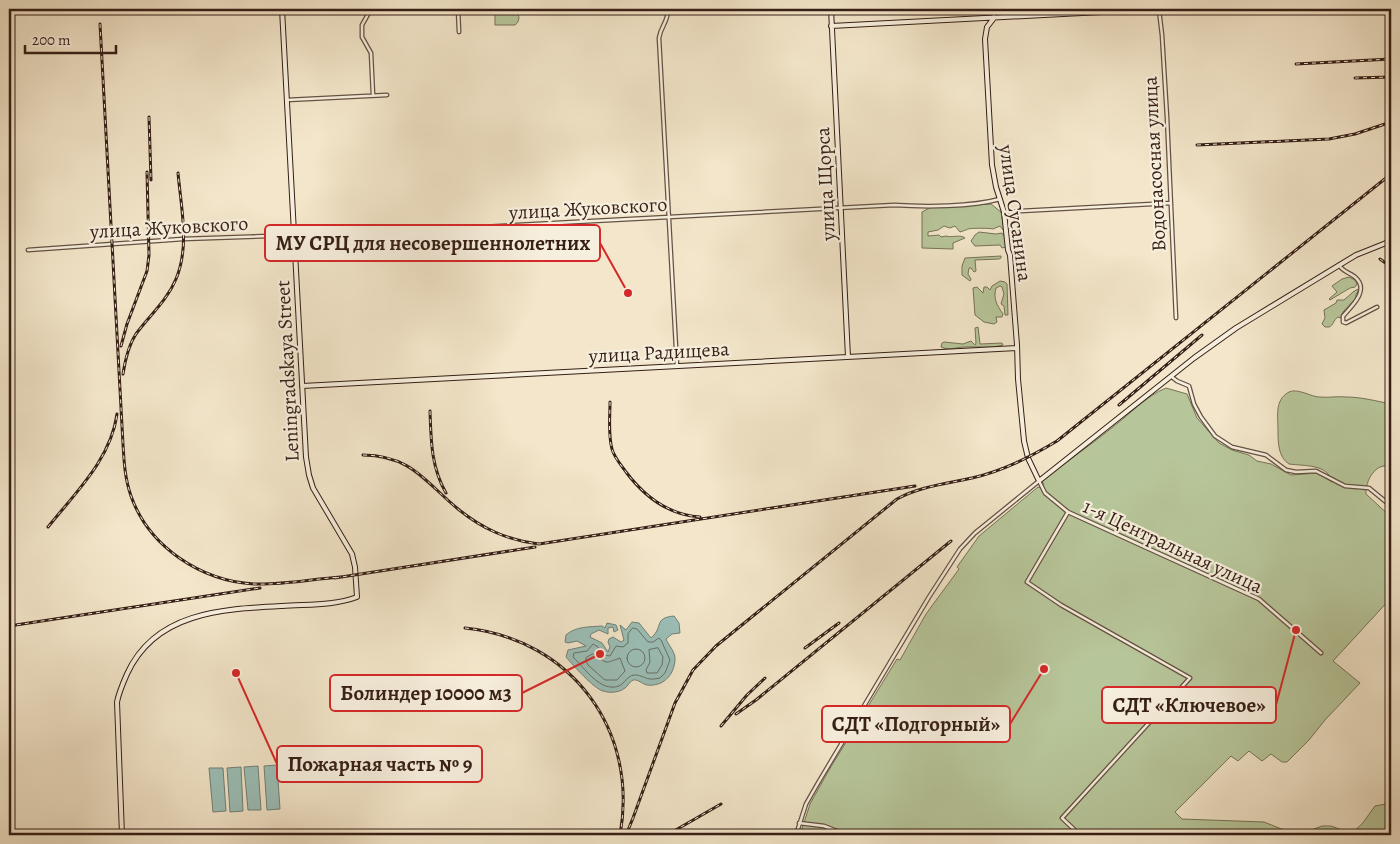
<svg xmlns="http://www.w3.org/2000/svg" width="1400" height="844" font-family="Alegreya,serif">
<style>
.green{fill:#b7c69a;stroke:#767258}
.water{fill:#9bbfb7;stroke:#737f77}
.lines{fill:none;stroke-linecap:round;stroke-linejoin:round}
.shore{stroke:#686f66;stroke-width:1}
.street-casing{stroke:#655143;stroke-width:5}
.secondary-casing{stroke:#361f16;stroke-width:6}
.street{stroke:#f7efdd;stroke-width:2.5}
.secondary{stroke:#f7efdd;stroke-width:4}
.rail-casing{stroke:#361f16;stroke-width:3}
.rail{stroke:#f7efdd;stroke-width:1;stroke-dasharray:4;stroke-linecap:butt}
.labels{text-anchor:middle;stroke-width:4.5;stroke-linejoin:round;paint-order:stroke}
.street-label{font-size:20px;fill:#361f16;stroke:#f7efdd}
.leader{fill:none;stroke:#d62828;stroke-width:2}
.callout-dot{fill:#d62828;stroke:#f7efdd;stroke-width:2}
.callout{fill:#f7efdd;stroke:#d62828;stroke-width:2}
.callout-label{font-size:21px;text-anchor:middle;font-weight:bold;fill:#361f16}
</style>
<rect width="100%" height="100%" fill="#f3e6ca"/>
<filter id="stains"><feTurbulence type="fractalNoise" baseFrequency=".004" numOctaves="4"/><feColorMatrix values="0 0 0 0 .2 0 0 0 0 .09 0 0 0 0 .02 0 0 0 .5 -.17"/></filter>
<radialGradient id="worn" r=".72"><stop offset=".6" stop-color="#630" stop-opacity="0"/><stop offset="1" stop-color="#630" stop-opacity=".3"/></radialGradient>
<path class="green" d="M495,10l21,1c4,5 4,10 -1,14h-20z
M991,204l10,8 3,17 -1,1 -3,-4 -7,3c-4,-1 -22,-1 -25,0 -2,1 -5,2 -8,3l-5,-6 -5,2 -6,-2 -6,4 -10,2v4l11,-1 2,2 5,-1c6,2 14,-2 19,2l-12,5v6l-31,-1v-36l9,-5z
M979,232l17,2 6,-1 3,4 1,10 -4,1 -2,-3 -25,1 -4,-5 4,-6z
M1001,256v2l-2,1 -24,1 1,11 -2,1 -3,-4h-2l-1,6 3,5 -1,2 -8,-6v-9l3,-8z
M1349,277l6,3 2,4 -2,3 -5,1 -20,12 -1,-1 8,-7 -5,-6 10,-7z
M1000,281l5,1 2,2 1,31h-3l-1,-9 -3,-2 3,-10 -2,-7 -2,-1 -4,2c-3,11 1,17 7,26l-1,3h-6l1,5 -3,2 -10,-2 -9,-7 -2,-27 4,-1 6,6 1,-6h3l3,3 2,-4z
M1358,289v3l-2,2v4l-13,14 -2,6 -3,-1c-5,3 -4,8 -9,10h-4l-3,-3 3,-6 -1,-8 12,-7 1,-3h7l9,-8z
M978,327l2,17 22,-1 1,2c-13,4 -25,1 -38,2 -8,0 -16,4 -24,0l1,-4 2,-1 19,2 8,-3 4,4 1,-2 -1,-15z
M1166,388l21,6 10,24 22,25 13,7 17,5 8,6 14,3 20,11 27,-2 14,9c-4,-18 -27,-16 -43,-18 -11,-7 -11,-22 -11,-34 0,-13 -3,-28 8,-36 9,-8 22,2 33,3 9,1 18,-1 27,0 15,0 30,4 45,7v63c-15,-6 -26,14 -25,27l25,23v81l-58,63 27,22 -35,37 -16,20 -22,22h-5l-11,-8 -9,7 -13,-10 -11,10 -7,-5 -56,56 7,7 82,3 25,10 9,1 8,-1 16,-6h9l11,4h13l7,-6 13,-18 16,-3v32h-591l10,-31 19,-34 68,-111 3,1 26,-46 33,-45 -2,-2 22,-31 59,-49 3,1 3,-3 -2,-4c23,-18 47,-35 71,-54 17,-13 33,-31 53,-39z"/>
<path class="water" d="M674,616l5,7 1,10 -8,1 -6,5c3,7 10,14 9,21 -1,16 -13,27 -28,25 -5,-1 -9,-6 -14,-5 -4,2 -5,6 -8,8 -6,5 -16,5 -22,3 -10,-3 -29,-25 -37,-34l2,-7 18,-4 -9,-5 -9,2 -3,-1 1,-7c10,-9 24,-8 36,-9l3,2 2,-5 9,2 2,5 -4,2 -1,-5 -5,1v6l-9,-4 -8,4 -1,3 12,6 6,9 2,-5 -2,-5 1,-3 4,-2 8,5 3,-2 -4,-15 6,5 6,-8 7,1 12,15c13,-11 2,-20 23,-22z
M277,765l3,44 -13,1 -3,-44z
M258,766l3,44h-13l-4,-43z
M241,767l2,44 -13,1 -3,-44z
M209,768h14l3,43 -13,1z"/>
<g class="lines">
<path class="shore" d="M633,628l4,1 11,13h5l6,-4 2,2 9,20 -5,13 -5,5c-15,4 -17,-4 -26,-3 -7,1 -9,8 -15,11 -19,7 -35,-19 -46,-29l1,-4 13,-2 6,-7 5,3 6,8 6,1 6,-10 7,1 5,-4v-9z
M658,648l5,9 -1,8 -5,8h-10l-1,-3 4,-8 -1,-12z
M627 658a9 9 0 1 1 18 0a9 9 0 1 1-18 0Z
M593,654c16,10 10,10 27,4l5,13 -8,9h-12l-17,-15 -2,-4v-3z"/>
<defs>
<path id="street" d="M371,9l-9,16v12l9,16 2,42
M458,9l1,23
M668,9c0,14 -7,16 -9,29l18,328
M993,9l1,9
M1176,9l-17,1 3,25 5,82 9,201
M287,100l100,-5
M1004,212l167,-9
M28,250l155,-11 205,-7 506,-27c31,2 77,2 106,-6
M1339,265c4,7 10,7 16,12 15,13 -3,29 -12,39v6l3,1 31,-16
M1172,377l5,4 12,5 5,18 7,13 14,19 17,11 34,8 20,15 10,2 20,-1 29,15 24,2 22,18
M1068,512l-41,70 34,23 129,73 -128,140 18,17
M799,823l25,3 23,9
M796,835l10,-31 12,-21 111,-186 31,-48 15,-16 64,-52 6,12 23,19 191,87 62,54"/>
<path id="secondary" d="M831,9l17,348
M994,18l-7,9 -2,12 7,126 4,22 8,25 4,38 2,5 7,90 1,34 6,62 4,17 11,23 155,-123 42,-30 120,-73 35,-14
M831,26l327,-17
M302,386l715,-38
M122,835l-5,-133c2,-10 6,-19 10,-28 28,-62 95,-65 155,-68 24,-2 51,0 75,-9l-2,-30 -3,-13 -39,-66 -4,-13 -3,-18 -24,-448"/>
</defs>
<use href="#street" class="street-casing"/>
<use href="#secondary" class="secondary-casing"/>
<use href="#street" class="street"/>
<use href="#secondary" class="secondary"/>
<defs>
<path id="rail" d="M100,24l23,420c1,18 2,35 8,52 18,51 70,85 123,88 29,1 58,-5 87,-7
M1296,64l95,-5
M1355,78l36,-1
M149,117l2,63
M1197,145l132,-6 26,-5 36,-12
M1380,259l11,8
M121,346l6,-22 20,-53 2,-16 -2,-83
M123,374c2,-13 5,-28 13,-40 13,-18 31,-33 40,-55 14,-33 5,-72 2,-106
M610,402c0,15 -2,33 2,47 2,8 9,16 14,23 18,24 43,43 74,45
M1119,405l83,-70
M430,411c1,29 1,56 16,82
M363,455c49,1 61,26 95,54 25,20 49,31 81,35l376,-58
M48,527c27,-34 63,-68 69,-113
M335,578l200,-31
M9,626l251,-38
M465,628c107,11 174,103 155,207
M805,648l34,-25
M736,714l20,-14 195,-159
M721,726l26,-31 18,-17
M626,835l7,-17 42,-115 18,-33 23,-24 181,-147c24,-13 49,-15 75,-21 31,-7 58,-21 85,-37l334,-267
M667,835l54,-31"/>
</defs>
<use href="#rail" class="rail-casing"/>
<use href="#rail" class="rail"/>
</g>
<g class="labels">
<g class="street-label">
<text transform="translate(1154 164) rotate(-93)" y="7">Водонасосная улица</text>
<text transform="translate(825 184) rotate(-93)" y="7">улица Щорса</text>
<text transform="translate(588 208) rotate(-3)" y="7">улица Жуковского</text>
<text transform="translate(1016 213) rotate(82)" y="7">улица Сусанина</text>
<text transform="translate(169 227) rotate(-3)" y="7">улица Жуковского</text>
<text transform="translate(659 352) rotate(-3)" y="7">улица Радищева</text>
<text transform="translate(287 371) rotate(-93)" y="7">Leningradskaya Street</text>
<text transform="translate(1173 546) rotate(25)" y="7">1-я Центральная улица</text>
</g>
</g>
<path class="leader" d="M628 293L600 243M600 654L522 693M1296 630L1276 705M1044 669L1010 724M236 673L277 764"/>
<g class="callout-dot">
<circle cx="628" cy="293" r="5"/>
<circle cx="600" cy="654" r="5"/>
<circle cx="1296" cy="630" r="5"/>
<circle cx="1044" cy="669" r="5"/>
<circle cx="236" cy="673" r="5"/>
</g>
<g class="callout">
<rect x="265" y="225" width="335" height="36" rx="5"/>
<rect x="330" y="675" width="192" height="36" rx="5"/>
<rect x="1102" y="687" width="174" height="36" rx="5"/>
<rect x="822" y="706" width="188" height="36" rx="5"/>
<rect x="277" y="746" width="205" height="36" rx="5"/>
</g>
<g class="callout-label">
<text x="433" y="250">МУ СРЦ для несовершеннолетних</text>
<text x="426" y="700">Болиндер 10000 м3</text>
<text x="1189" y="712">СДТ «Ключевое»</text>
<text x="916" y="731">СДТ «Подгорный»</text>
<text x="380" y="771">Пожарная часть № 9</text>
</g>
<rect width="1400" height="844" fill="none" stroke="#f3e6ca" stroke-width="30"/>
<rect x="10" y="10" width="1380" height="824" fill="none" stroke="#361f16" stroke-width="2.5"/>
<rect x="15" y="15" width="1370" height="814" fill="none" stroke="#361f16"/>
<path d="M25 45v8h91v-8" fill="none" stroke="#361f16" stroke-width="2.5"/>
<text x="32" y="45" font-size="15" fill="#361f16" stroke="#f7efdd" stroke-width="4" paint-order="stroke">200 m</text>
<rect width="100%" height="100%" filter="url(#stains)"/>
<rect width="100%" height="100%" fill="url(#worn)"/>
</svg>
